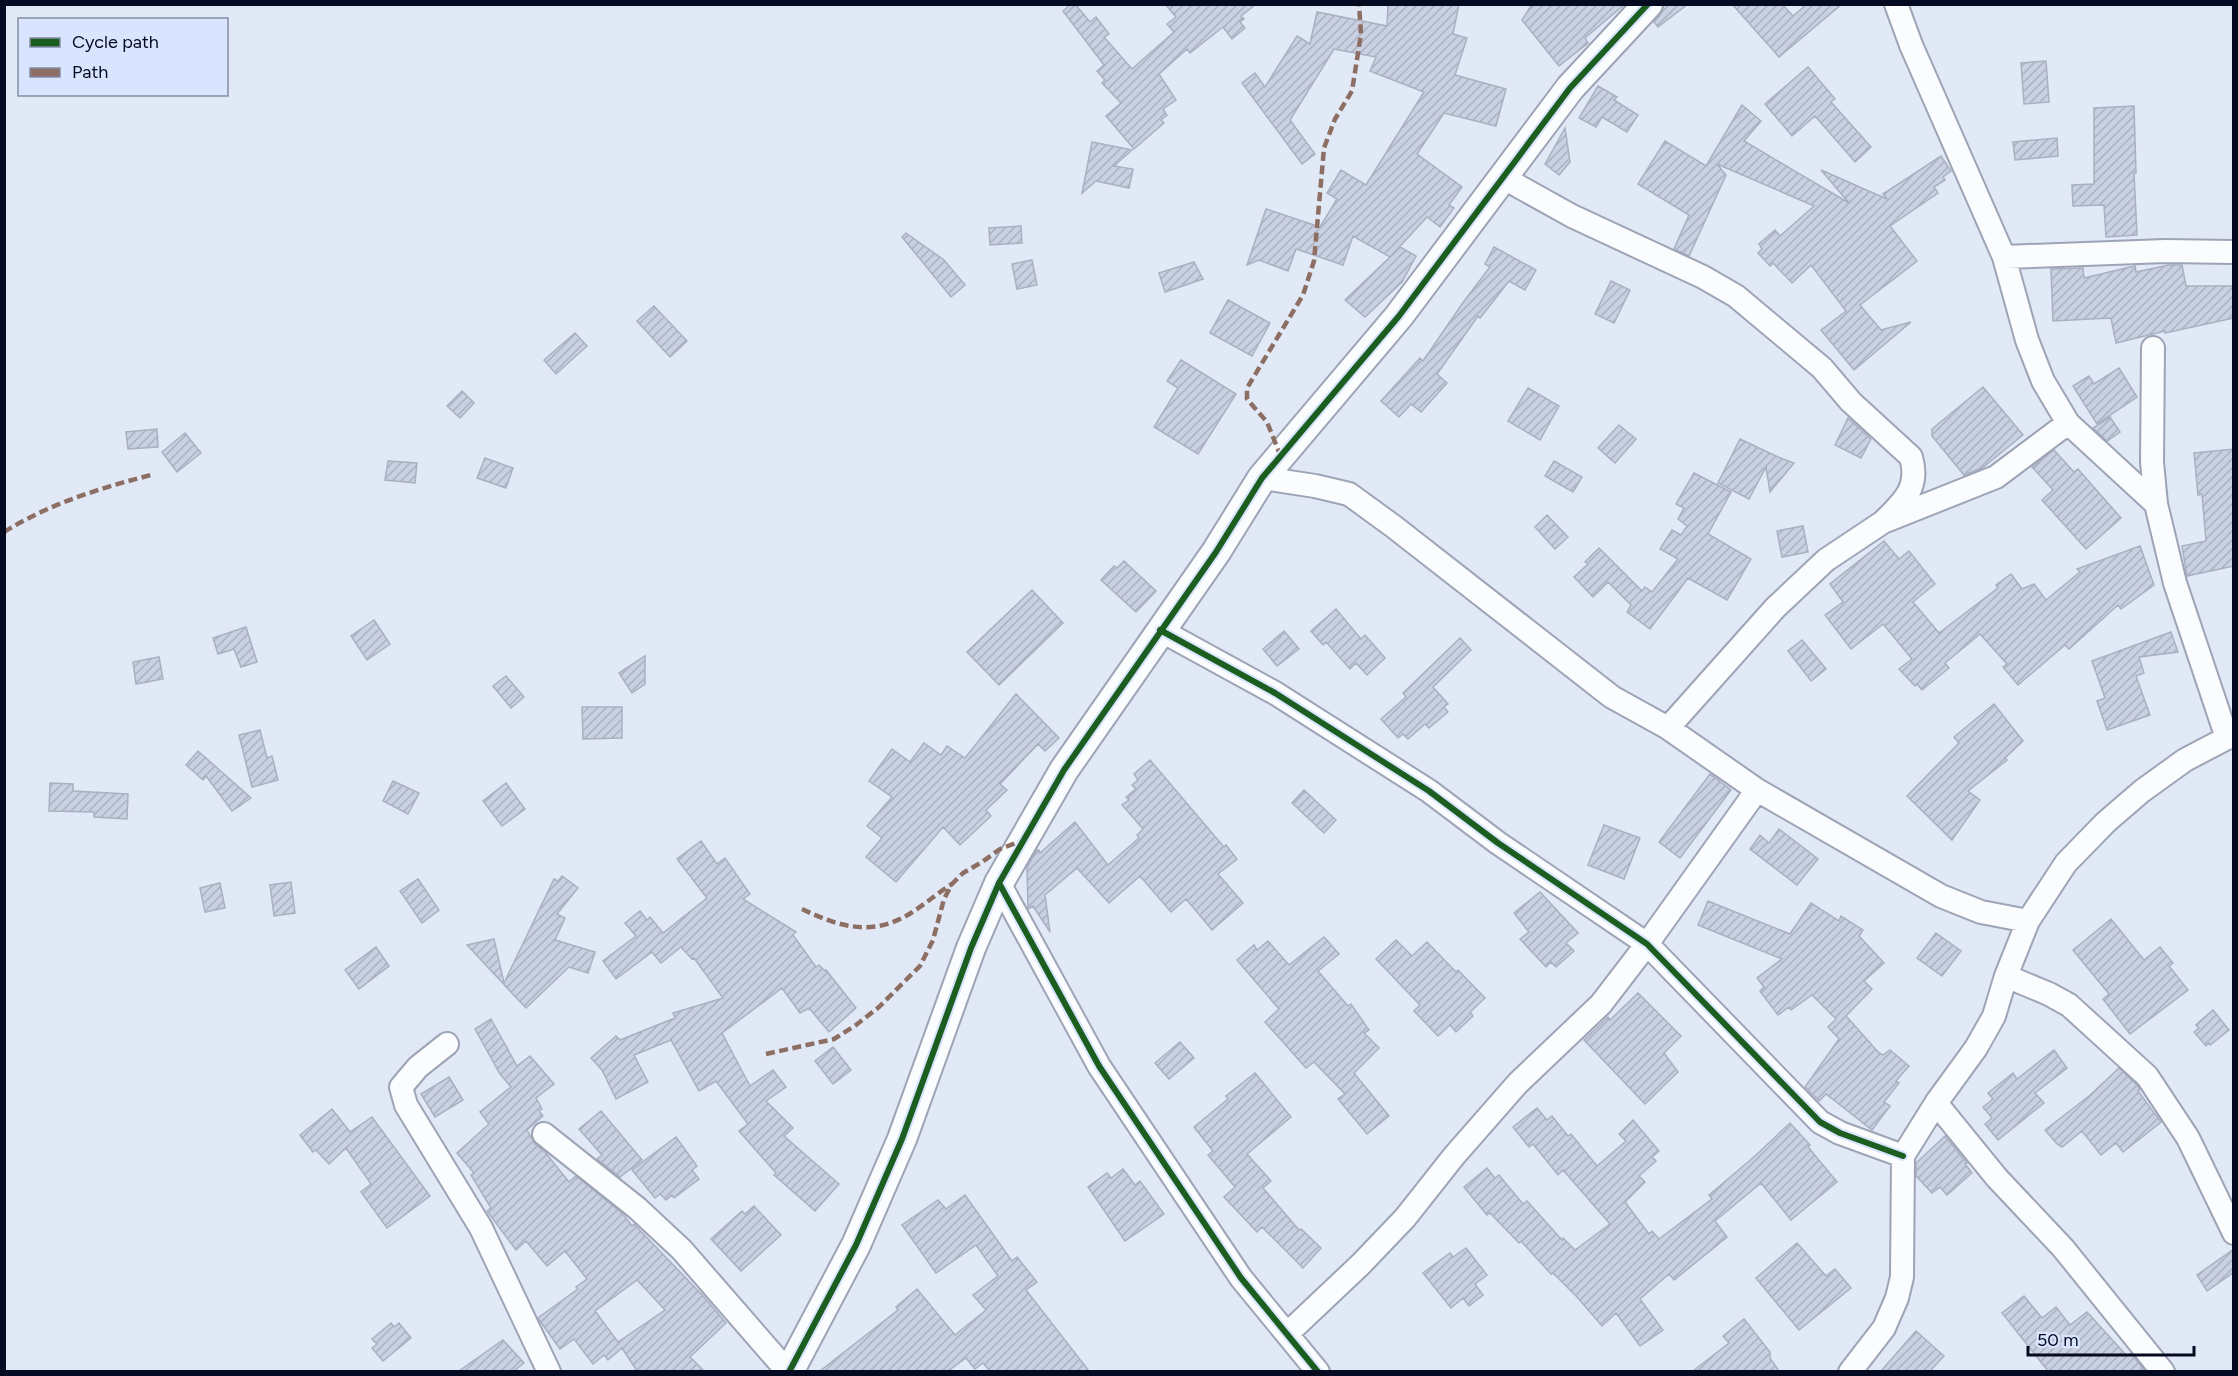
<svg xmlns="http://www.w3.org/2000/svg" width="2238" height="1376" font-family="Figtree,sans-serif">
<style>
.building{fill:url(#building-hatch);stroke:#a8b0c1;stroke-width:1.5;fill-rule:evenodd}
.lines{fill:none;stroke-linecap:round;stroke-linejoin:round}
.minor-casing{stroke:#9da4b6;stroke-width:26}
.tertiary-casing{stroke:#9da4b6;stroke-width:32}
.minor{stroke:#fafcfe;stroke-width:22}
.tertiary{stroke:#fafcfe;stroke-width:28}
.quiet{stroke:#8d6e63;stroke-width:4.5;stroke-dasharray:9 4.5;stroke-linecap:butt}
.cycleway-casing{stroke:#d9e4fe;stroke-width:10}
.cycleway{stroke:#1b5e20;stroke-width:6}
</style>
<defs>
<pattern id="building-hatch" width="6" height="6" patternUnits="userSpaceOnUse" patternTransform="scale(1.5)"><rect width="6" height="6" fill="#c8d0e1"/><path d="M-1 1l2-2M0 6l6-6M5 7l2-2" fill="none" stroke="#aab1c1"/></pattern>
</defs>
<rect width="100%" height="100%" fill="#e1e8f6"/>
<path class="building" d="M1071,4h4l15,18 6,-5 13,17 -5,3 28,32 42,-37 -7,-8 9,-7 -11,-13h91l-15,12 3,3 -4,3 5,6 -13,11 -9,-12 -33,26 -3,-4 -28,25 17,26 -13,9 4,6 -6,5 3,3 -30,26 -28,-33 15,-13 -19,-20 3,-3 -8,-9 7,-6 -41,-54z
M1388,4h71l-6,30 14,4 -12,37 51,14 -10,37 -52,-13 -27,41 45,33 -13,18 5,3 -14,19 -13,-10 -36,39 9,-9 16,9 -14,26 -37,35 -20,-17 45,-43 -37,-21 -10,29 -47,-16 -8,22 -29,-11 -12,5 19,-56 54,18 17,-28 -10,-6 14,-23 25,15 58,-93 -54,-21 6,-14 -42,-8 -44,71 25,34 -13,10 -60,-81 13,-10 10,14 32,-51 13,8 7,-32 70,14z
M1532,4h93l-40,34 3,5 -29,23 -37,-46z
M1664,4h24l-30,23 -4,-5 6,-7z
M1732,4h50l11,12 14,-12h35l-63,53z
M2046,61l3,41 -25,2 -3,-41z
M1808,67l27,32 -4,3 40,45 -16,15 -40,-46 -23,20 -27,-32z
M1598,86l19,11 -3,3 24,15 -11,17 -25,-15 -6,10 -17,-9z
M1742,105l19,16 -17,20 105,62 -28,-33 66,29 -4,-5 58,-38 10,15 -8,6 2,3 -11,7 4,6 -48,33 27,35 -57,44 21,25 30,-8 -57,48 -33,-40 25,-19 -35,-46 -19,18 -19,-20 -3,3 -12,-13 4,-4 -3,-5 16,-14 5,6 34,-30 -97,-42 9,11 -37,81 -15,-7 15,-34 -51,-31 27,-43 41,25z
M2134,106l2,67h-2l3,62 -31,2 -2,-32 -31,1 -1,-21 22,-1v-76z
M1565,128l5,34 -11,13 -14,-11z
M2057,138l1,18 -43,4 -2,-18z
M1092,142l40,8 -18,16 19,3 -4,19 -33,-7 -14,12z
M1021,226l1,17 -32,2 -1,-17z
M906,233l38,27 21,25 -14,12 -49,-60z
M1494,247l42,23 -11,20 -16,-9 -29,37 -2,-2 -41,58 10,9 -26,29 -10,-8 -12,13 -18,-16 39,-43 3,3 39,-57 28,-37 -5,-3z
M1032,260l5,25 -20,4 -5,-25z
M1194,262l9,17 -38,13 -6,-19z
M2169,265h13l4,21h48v32l-69,15v-2l-49,12 -5,-25 -58,3 -2,-52 32,-1 1,10 51,-12 1,6z
M1611,281l19,9 -16,33 -19,-9z
M1228,300l42,23 -18,33 -42,-23z
M654,306l33,35 -17,16 -33,-36z
M575,333l12,13 -31,28 -12,-14z
M1181,360l55,34 -38,60 -44,-27 24,-39 -11,-7z
M2119,368l18,29 -40,27 -24,-38 16,-10 5,8z
M1983,387l40,48 -41,33 -18,7 -32,-39v-7z
M1528,388l31,18 -19,34 -32,-19z
M462,391l12,12 -14,15 -13,-12z
M2110,417l10,15 -13,9 -14,-13z
M1848,418l23,21 -10,19 -26,-13z
M1619,425l17,14 -21,24 -17,-15z
M157,429l1,18 -30,2 -2,-17z
M185,433l16,20 -24,19 -15,-20z
M1740,439l38,18 16,6 -24,29 -4,-25 -17,32 -31,-16z
M2234,449v117l-47,10 -5,-30 24,-5 -4,-47 -4,1 -4,-42z
M2054,450l20,22 4,-3 43,49 -35,31 -44,-49 11,-10 -21,-23z
M485,458l28,10 -7,20 -29,-10z
M388,461l29,2 -2,20 -30,-3z
M1554,461l28,16 -9,15 -28,-16z
M1694,473l37,19 -23,42 43,25 -24,41 -39,-22 -38,51 -23,-17 4,-7 -23,-23 -15,15 -19,-20 14,-13 -3,-2 14,-14 43,43 3,-4 7,5 26,-33 -18,-10 12,-19 9,5 6,-9 -9,-7 6,-11 -8,-4z
M1547,515l21,22 -13,12 -20,-22z
M1803,526l5,26 -26,5 -5,-26z
M1884,541l15,18 10,-8 26,33 -22,18 26,31 59,-45 -2,-3 15,-11 11,15 12,-5 12,16 34,-28 -3,-3 63,-23 14,39 -33,24 -3,-4 -49,44 -4,-4 -47,40 -15,-18 4,-3 -27,-30 -35,29 4,5 -27,22 -5,-6 -2,2 -16,-17 13,-10 -29,-35 -32,25 -26,-34 18,-13 -13,-18z
M1124,561l32,30 -20,21 -35,-32 13,-14 3,2z
M1032,590l31,33 -64,62 -32,-33z
M1336,609l25,30 4,-4 20,23 -18,17 -11,-12 -6,6 -24,-27 -3,3 -12,-14z
M374,620l16,24 -23,16 -16,-24z
M246,627l11,35 -16,5 -7,-18 -16,5 -5,-16z
M1284,631l15,18 -22,17 -14,-17z
M2171,632l7,20 -39,5 5,16 -8,3 14,39 -43,15 -10,-29 8,-3 -13,-37z
M1460,638l11,12 -38,37 15,17 -4,3 4,5 -19,16 -4,-4 -17,15 -5,-5 -5,4 -17,-19 25,-22 -3,-4z
M1802,640l24,29 -15,12 -23,-30z
M645,656v28l-13,9 -13,-20z
M159,657l4,22 -27,5 -3,-22z
M506,676l18,21 -13,11 -18,-22z
M1016,694l43,44 -14,13 -7,-7 -38,40 7,6 -21,20 5,6 -31,29 -17,-18 -47,55 -30,-25 16,-19 -15,-12 25,-29 -23,-16 23,-32 18,13 14,-19 17,12 6,-9 18,12z
M1994,704l29,37 -18,17 2,2 -39,31 12,9 -28,40 -45,-44 52,-53 -5,-6z
M582,707h40v31l-39,1z
M260,730l7,28 5,-2 6,24 -26,7 -13,-52z
M198,751l53,47 -19,13 -26,-35 -3,4 -17,-15z
M1150,760l74,87 2,-2 11,14 -19,15 25,29 -31,27 -26,-31 -15,13 -31,-36 -31,27 -32,-35 -32,27 5,37 -17,-26 -5,3 -1,-42 10,-17h2l1,3 35,-31 33,43 31,-27 -2,-3 6,-6 -21,-24 7,-5 -3,-3 10,-8 -4,-4 6,-5 -4,-6z
M1710,774l21,16 -51,68 -21,-16z
M393,781l26,12 -11,21 -25,-13z
M50,783l23,1v7l55,3 -1,25 -33,-2v-5l-45,-1z
M506,783l19,26 -23,17 -19,-25z
M1304,790l32,30 -12,13 -32,-30z
M1604,825l36,13 -16,41 -36,-14z
M1779,829l39,30 -21,26 -47,-36 10,-14 9,8z
M701,841l16,23 8,-6 25,36 -7,5 53,33 -3,3 23,32 3,-2 6,6 1,-1 30,38 -27,24 -20,-24 -9,5 -18,-25 -60,45 28,53 23,-16 13,17 -20,14 27,27 -9,8 55,48 -24,27 -41,-36 2,-2 -37,-42 9,-7 -32,-43 -17,10 -28,-51 -37,15 14,27 -32,17 -14,-29 -11,-12 25,-22 4,4 55,-22 -2,-5 50,-15 -29,-40 -2,1 -11,-12 -20,16 -9,-11 -36,27 -13,-18 33,-25 -11,-13 15,-12 7,9 3,-3 13,16 44,-35 -30,-39z
M562,876l16,12 -21,26 8,4 -10,22 40,12 -7,21 -19,-6 -43,41 -59,-63 27,-6 10,44 50,-104 4,2z
M418,879l21,31 -17,13 -22,-32z
M291,882l4,31 -21,3 -4,-31z
M220,883l5,25 -20,4 -5,-24z
M1540,892l38,41 -12,10 8,8 -18,16 -5,-5 -5,5 -26,-28 9,-7 -15,-19z
M1708,901l82,33 21,-31 28,18 2,-5 22,14 -4,6 25,27 -20,18 8,8 -26,27 33,37 4,2 7,-5 19,16 -13,15 3,2 -15,19 6,4 -18,24 -46,-36 -7,7 -14,-14 34,-48 -11,-12 8,-8 -24,-24 -21,15 -2,-3 -11,8 -18,-24 4,-4 -7,-9 25,-19 -84,-34z
M2111,919l33,41 16,-13 13,16 -4,3 19,24 -58,44 -27,-35 6,-5 -36,-44z
M1936,933l25,18 -19,25 -25,-18z
M1324,937l15,17 -21,17 30,35 3,-2 18,26 -5,3 15,15 -25,25 35,43 -22,18 -29,-35 7,-5 -31,-32 -8,6 -41,-46 14,-13 -42,-49 17,-15 3,5 11,-9 21,24z
M1396,940l16,16 15,-14 29,30 2,-2 27,28 -15,14 3,4 -17,16 -6,-7 -12,11 -24,-25 6,-6 -44,-46z
M376,947l13,19 -30,23 -14,-19z
M1638,993l43,43 -17,17 14,19 -33,32 -61,-64 24,-23 2,3z
M2213,1010l16,20 -19,15 -1,-2 -3,3 -12,-14 5,-4 -3,-3 3,-3z
M491,1019l26,47 13,-10 24,28 -18,14 6,11 -3,2 4,5 -16,14 8,14 10,8 24,30 7,-6 47,38 9,12 2,-2 70,73 22,26 -36,34 14,14h-67l-15,-23 -14,12 -4,-5 -11,9 -19,-25 -14,10 -20,-28 -2,-3 40,-29 -2,-2 11,-8 -22,-28 -18,15 -21,-25 -10,9 -29,-39 4,-3 -20,-33 3,-2 -17,-20 32,-29 -9,-12 31,-25 -11,-13 -25,-45zM637,1280l28,30 -47,32 -23,-31z
M1180,1042l14,16 -25,21 -14,-16z
M833,1047l18,23 -18,14 -18,-23z
M2054,1050l13,18 -32,25 9,10 -46,37 -13,-16 7,-6 -9,-11 10,-8 -5,-6 25,-20 4,6z
M2119,1068l18,17 3,4 -2,2 23,31 -38,30 -7,-9 -15,12 -19,-24 -20,16 -5,-3 -12,-14 44,-34z
M1255,1073l36,44 -44,37 24,27 -8,7 36,42 2,-1 20,19 -18,20 -41,-41 -5,5 -33,-35 11,-10 -27,-32 5,-4 -19,-24 34,-28 -2,-3z
M449,1077l14,23 -28,17 -14,-23z
M1537,1108l10,12 5,-4 16,20 3,-2 26,32 29,-25 -7,-7 14,-14 26,31 -7,6 4,4 -17,15 6,6 -20,20 24,32 3,-3 7,8 53,-40 -3,-4 46,-39 35,-33 20,22 -2,2 29,35 -46,38 -30,-37 -46,38 12,16 -53,43 -5,-6 -29,25 23,31 -23,16 -24,-33 -14,13 -25,-29 -24,-24 -2,1 -30,-33 -2,2 -29,-30 -3,2 -23,-28 23,-19 8,10 4,-3 24,29 4,-3 35,39 1,-2 12,12 35,-26 -47,-54 -5,5 -25,-31 -4,3 -16,-20z
M332,1109l18,23 22,-15 58,79 -43,32 -26,-36 10,-8 -25,-36 -17,16 -13,-14 -3,2 -13,-17z
M601,1111l41,49 -22,17 -23,-18 5,-4 -23,-26z
M1945,1136l22,27 -2,1 7,9 -25,22 -7,-8 -8,6 -16,-17v-13z
M676,1137l21,29 -5,4 7,9 -25,19 -2,-3 -6,5 -6,-6 -5,4 -23,-28z
M1123,1169l12,16 5,-4 24,33 -39,27 -37,-54 19,-14 4,5z
M965,1195l47,66 5,-4 20,25 -11,8 63,81h-99l-7,-8 -8,6 -9,-11 -18,13h-128l78,-61 -2,-3 21,-18 38,46 31,-25 -13,-15 25,-19 -22,-31 -40,28 -34,-48 36,-25 8,9z
M754,1206l27,29 -40,36 -30,-32 31,-28 3,3z
M1797,1243l29,33 9,-7 16,19 -52,42 -43,-52z
M1466,1248l21,27 -12,9 8,11 -14,11 -6,-8 -12,10 -28,-35 27,-20 3,4z
M2234,1249v23l-27,19 -10,-16z
M2024,1296l18,22 14,-11 14,18 17,-13 40,44 4,-3 14,18h-97l-46,-58z
M1744,1319l26,33v6l9,13h-86l36,-28 -6,-7z
M391,1323l3,4 5,-4 12,15 -28,23 -11,-13 5,-4 -5,-5z
M1916,1331l28,25 -14,15h-49z
M503,1340l21,23 -10,8h-55z"/>
<g class="lines">
<defs>
<path id="minor" d="M1896,4l15,41 93,212 23,83 16,41 25,42 88,81
M1502,177l70,39 131,61 33,19 86,72 29,34 60,55c9,31 -8,45 -28,65
M2004,257l161,-6 69,1
M2153,348l-1,114 4,42 19,79 52,155
M1262,478l53,8 34,8 44,32 219,171 56,31 89,62 184,106 40,16 47,9
M1160,630l115,63 154,98 69,52 149,101 173,178 20,11 63,23
M1668,728l107,-120 51,-48 57,-38 113,-45 72,-54
M999,883l100,183 142,212 77,94
M2006,976l43,18 20,11 78,71 41,62 46,95
M447,1044l-29,23 -17,20 5,18 75,123 68,144
M1936,1103l61,75 66,70 100,124
M544,1134l93,74 45,42 106,122
M1287,1334l74,-70 44,-46 49,-62 64,-73 83,-79 46,-60 110,-154
M1850,1372l34,-44 13,-30 5,-21 1,-121 33,-53 40,-55 18,-32 12,-40 22,-55 38,-58 40,-41 36,-31 43,-31 42,-22 7,-1"/>
<path id="tertiary" d="M789,1372l67,-127 46,-106 69,-191 28,-65 65,-113 152,-218 46,-74 137,-162 171,-228 78,-84"/>
</defs>
<use href="#minor" class="minor-casing"/>
<use href="#tertiary" class="tertiary-casing"/>
<use href="#minor" class="minor"/>
<use href="#tertiary" class="tertiary"/>
<path class="quiet" d="M1281,457l-14,-35 -20,-23v-11l56,-93 11,-34 10,-113 11,-29 17,-28 9,-57 -2,-30
M4,532c45,-28 96,-44 147,-57
M802,909c37,18 71,28 109,4 14,-9 27,-20 41,-29
M766,1054l68,-15 22,-14 23,-18 41,-41 13,-26 11,-41 8,-15 11,-11 19,-11 18,-13 24,-9"/>
<defs>
<path id="cycleway" d="M1160,630l115,63 154,98 69,52 149,101 173,178 20,11 63,23
M999,883l100,183 142,212 77,94
M789,1372l67,-127 46,-106 69,-191 28,-65 65,-113 152,-218 46,-74 137,-162 171,-228 78,-84"/>
</defs>
<use href="#cycleway" class="cycleway-casing"/>
<use href="#cycleway" class="cycleway"/>
</g>
<rect width="2238" height="1376" fill="none" stroke="#040a1f" stroke-width="12"/>
<rect x="18" y="18" width="210" height="78" fill="#d9e4fe" stroke="#848da5" stroke-width="1.5"/>
<rect x="30" y="38" width="30" height="9" fill="#1b5e20" stroke="#848da5" stroke-width="1.5"/>
<text x="72" y="48" font-size="18" fill="#040a1f">Cycle path</text>
<rect x="30" y="68" width="30" height="9" fill="#8d6e63" stroke="#848da5" stroke-width="1.5"/>
<text x="72" y="78" font-size="18" fill="#040a1f">Path</text>
<path d="M2028 1346v9h166v-9" fill="none" stroke="#040a1f" stroke-width="3"/>
<text x="2037" y="1346" font-size="18" fill="#040a1f" stroke="#d9e4fe" stroke-width="4.5" paint-order="stroke">50 m</text>
</svg>
